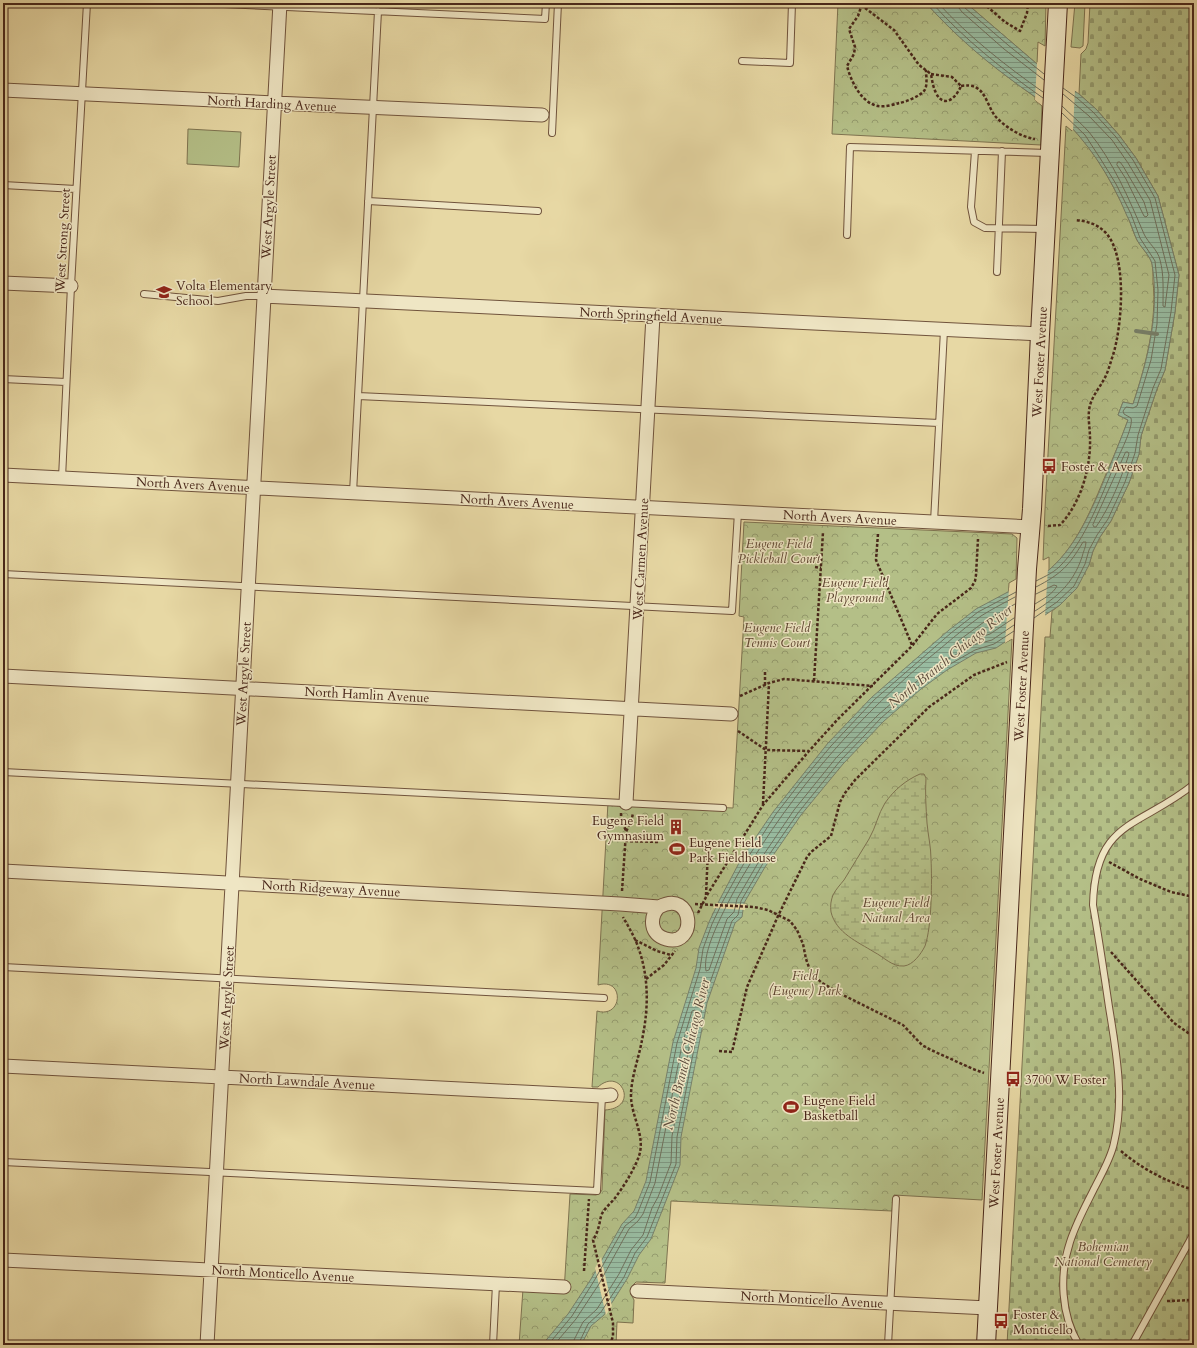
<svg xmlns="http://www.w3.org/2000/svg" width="1197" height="1348" font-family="Cardo,serif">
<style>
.green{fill:#b4bf87;stroke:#7e7350}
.forest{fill:url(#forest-crowns);stroke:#7e7350}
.wetland{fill:url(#wetland-marsh);stroke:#7e7350}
.cemetery{fill:url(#cemetery-stones);stroke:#7e7350}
.water{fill:url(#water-rules);stroke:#78806a}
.pier{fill:#e7d8a4}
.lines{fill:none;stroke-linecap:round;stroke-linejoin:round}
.shore{stroke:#70715d;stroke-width:1}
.stream{stroke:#78806a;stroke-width:4}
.lane-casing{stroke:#70533c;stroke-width:8}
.street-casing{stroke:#70533c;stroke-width:15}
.secondary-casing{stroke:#49271a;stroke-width:20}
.path{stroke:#49271a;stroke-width:2.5;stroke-dasharray:3 2;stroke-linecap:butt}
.lane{stroke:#efe6c4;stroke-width:6}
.street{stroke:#efe6c4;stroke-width:13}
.secondary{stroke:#efe6c4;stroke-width:18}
.labels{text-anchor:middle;stroke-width:3;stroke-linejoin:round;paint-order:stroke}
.street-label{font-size:13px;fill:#49271a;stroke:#efe6c4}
.poi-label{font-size:13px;fill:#49271a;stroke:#efe6c4;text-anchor:start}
.park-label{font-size:13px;font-style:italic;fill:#5e4530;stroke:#efe6c4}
.water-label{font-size:14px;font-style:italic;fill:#5d4c3c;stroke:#efe6c4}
</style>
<defs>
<pattern id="forest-crowns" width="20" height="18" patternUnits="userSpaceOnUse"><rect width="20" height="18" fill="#b4bf87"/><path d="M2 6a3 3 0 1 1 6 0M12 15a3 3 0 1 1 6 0" fill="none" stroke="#949b6e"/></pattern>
<pattern id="wetland-marsh" width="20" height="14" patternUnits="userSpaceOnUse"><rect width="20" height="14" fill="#b4bf87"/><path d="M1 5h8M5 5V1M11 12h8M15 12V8" fill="none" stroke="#949b6e"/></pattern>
<pattern id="cemetery-stones" width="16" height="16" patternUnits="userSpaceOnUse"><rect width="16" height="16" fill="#b4bf87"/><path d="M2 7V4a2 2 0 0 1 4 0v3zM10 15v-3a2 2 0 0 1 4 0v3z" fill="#949b6e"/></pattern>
<pattern id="water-rules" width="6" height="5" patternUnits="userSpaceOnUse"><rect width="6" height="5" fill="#98bba0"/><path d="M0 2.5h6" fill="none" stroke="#7e9882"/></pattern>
</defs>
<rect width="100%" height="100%" fill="#e7d8a4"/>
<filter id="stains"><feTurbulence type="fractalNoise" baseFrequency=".005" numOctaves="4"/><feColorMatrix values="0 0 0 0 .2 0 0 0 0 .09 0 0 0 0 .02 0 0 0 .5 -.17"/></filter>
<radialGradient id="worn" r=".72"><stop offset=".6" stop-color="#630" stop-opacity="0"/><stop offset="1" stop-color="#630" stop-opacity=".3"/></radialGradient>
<path class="green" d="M1075,3h10l-2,43 -3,2 -9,-1z
M188,129l53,3 -2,35 -52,-3z"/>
<path class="forest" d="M838,3h88c32,36 70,66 109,94v3l7,6 -1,39 -209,-11z
M966,3h80l-1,43 -7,-4 -1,22z
M1066,126l6,5 1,-2c23,23 40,56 54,85 3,8 6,18 10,26 4,7 12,15 15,23 1,5 1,12 1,18 4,42 -7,83 -20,123l-10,-2 -5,13 10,5c-7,19 -14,36 -22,54 -14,34 -29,72 -57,96v-13l-6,3 2,-51z
M744,522l268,12 5,4 -1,41 -7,4 -4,60 7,-4 -30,561 -88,-5 -2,16 -221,-10 -6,82 -29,-1 -4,4 -1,8 3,6 -1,23 -16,-1 -1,23h-97l4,-56 41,3 6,-98 26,1 4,-2 2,-3 3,-80c35,-2 16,-44 -7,-23h-6l5,-76c26,8 28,-34 1,-26l10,-183 125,6 11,-191 -5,-1z"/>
<path class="wetland" d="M920,774h4l2,4c-1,14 0,30 1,45 1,12 4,24 4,36 1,21 1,67 -6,87 -4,8 -12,19 -21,20 -12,1 -20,-9 -30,-14 -16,-10 -38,-19 -43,-40 -1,-6 0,-12 2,-17 3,-6 7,-10 11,-15 8,-14 17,-27 25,-41 7,-12 9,-25 16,-36 9,-13 21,-23 35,-29z"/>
<path class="cemetery" d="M1090,3h104v1342h-187l38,-708h5l2,-26 8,-6 29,-40 4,-14 7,-14 11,-16 18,-38 10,-29 2,-18 16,-47 8,-19 10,-58 4,-37 -21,-79 -22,-38 -17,-23 -23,-26 -17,-15 2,-40 5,-5 2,-6z"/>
<path class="water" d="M926,3h40l71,61 42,30 17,15 23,26 17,23 22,38 21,79 -4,37 -10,58 -8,19 -16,47 -2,18 -10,29 -18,38 -11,16 -7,14 -4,14 -12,23 -17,17 -64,43 -20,5 -29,17 -26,19 -37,32 -41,43 -42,51 -36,52 -21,36 -2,14 -7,6 -28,80 -26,134 -1,28 -29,74 -12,16 -12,24 -23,36 -13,11 -10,19h-39l26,-31 23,-35 31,-55 12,-13 12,-30 27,-139 23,-74 3,-20 10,-26 11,-23 19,-36 17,-26 17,-25 55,-69 44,-46 77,-67 27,-21 73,-39c30,-26 46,-68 61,-104 6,-15 12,-30 18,-46l-10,-5 5,-13 10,2c15,-45 27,-92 19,-140 -2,-9 -12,-17 -16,-26 -3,-7 -5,-15 -9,-22 -16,-39 -40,-76 -71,-104 -15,-12 -32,-22 -47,-34 -30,-22 -58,-47 -83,-75z"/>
<path class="pier" d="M1037,62l38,27 -2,42 -19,-18 -19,-13z
M1048,568l-3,49 -40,26 4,-55z
M716,903l30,1 -1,6 -32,-2z
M601,1257l11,49 -6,9 -11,-47z"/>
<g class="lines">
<path class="shore" d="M932,3c32,36 71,67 111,95
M938,3c31,34 68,63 105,89
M958,3l1,5 3,4 42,37 40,31
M963,3l2,5 43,37 36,29
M1062,106c9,9 19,17 27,26 24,29 40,67 55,102 4,9 14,16 16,26 4,14 3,31 3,46l2,1 4,-32 -19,-75 -22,-37 -16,-23 -23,-24 -26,-22
M1118,162h2l3,4 21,36 4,13 -2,2 -2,-1 -18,-37 -9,-14z
M1126,452h2l1,2c-8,25 -18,51 -33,73h-2l-1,-2z
M1036,581c10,-5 19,-9 26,-17 23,-24 39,-67 52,-98 4,-9 20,-39 17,-48l-7,-4 -1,-3 3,-4 7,1 4,-2 14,-46 6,-36 1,-34 -3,-29 -15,-23 -9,-24 -15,-30 -16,-26 -15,-23 -23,-22
M1035,604c8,-5 18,-10 22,-18l-3,-1 -18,9
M1035,611c22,-14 38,-27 47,-54 1,-5 4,-10 4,-15h-3c-14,24 -22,32 -47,45
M1014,618l-24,16 -19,6 -14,7 -2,-1v-2l3,-3 26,-19 31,-18
M1034,618l23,-16 17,-16 11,-22 4,-14 8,-15 11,-16 17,-37 10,-29 3,-18 15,-47 8,-19 10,-57 4,-37 -20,-77 -22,-38 -17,-23 -23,-25 -16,-14 -14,-10
M1014,625l-22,15 -19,5 -30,17 -27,20 -38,33 -42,43 -42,52 -36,53 -21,36 -3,13 -7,7 -18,51 -3,1c-4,-20 17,-58 26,-76 50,-91 114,-166 192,-233 19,-15 37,-32 57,-46 11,-7 23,-13 34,-19
M548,1345l24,-29 22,-35 31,-55 10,-8 3,-6 12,-30 27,-139 23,-74 3,-20 9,-25 11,-23 20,-36 33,-51 24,-31 31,-37 43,-46 77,-67 27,-21 38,-20
M554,1345l22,-26 23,-35 30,-55 9,-8 5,-7 12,-31 27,-138 10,-34 3,-1 1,2 -24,124 -1,27 -13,34 -6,11 -9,27 -12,15 -12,24 -22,35 -14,13 -9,18 -1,5
M578,1345l10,-21 13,-12 23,-35 11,-24 12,-16 29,-73 1,-27 26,-135 29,-81 6,-6 3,-14 21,-36 36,-52 42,-52 25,-26 16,-17 37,-32 27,-19 30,-17 19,-6 20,-13"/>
<path class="stream" d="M1136,331l21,3"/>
<defs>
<path id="lane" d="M202,3l343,16 1,-16
M742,61l48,2 2,-60
M552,133l6,-130
M975,151l-4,56 3,15 11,6 59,1
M3,185l73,4
M368,201l170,10
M847,235l3,-88 198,6
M997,272l5,-121
M144,294l74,7 28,-5h17
M3,379l63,3
M358,396l581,27
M62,478l9,-192 16,-283
M353,493l25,-482
M934,522l10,-192
M3,574l729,37 6,-99
M3,772l720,36
M3,967l601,31
M3,1162l594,29 5,-95
M493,1345l3,-61
M888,1345l8,-146
M1079,1345c-18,-30 -20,-70 -9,-103 6,-19 16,-37 25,-55 7,-14 16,-29 19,-44 11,-45 2,-92 -5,-136 -5,-34 -10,-68 -16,-102 2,-86 47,-77 101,-121
M1132,1345l62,-112"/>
<path id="street" d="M3,90l272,13 267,12
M3,283l68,3
M263,296l777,38
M3,475l1028,52
M3,676l728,38
M626,803l27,-487
M3,871l617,33 39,3c35,-19 39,41 7,32 -16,-4 -17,-22 -7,-32
M3,1066l599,30 9,-1
M3,1260l561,27
M637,1291l351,17
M207,1345l73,-1342"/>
<path id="secondary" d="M986,1345l41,-776 5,-60 8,-175 18,-331"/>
</defs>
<use href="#lane" class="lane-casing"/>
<use href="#street" class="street-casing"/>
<use href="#secondary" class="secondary-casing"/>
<path class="path" d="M983,3l22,19 15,9 7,-18 1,-10
M862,4l-4,12 -9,13 6,18 -1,7 -7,12c4,15 14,37 31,40 6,1 15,-1 21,-3 7,-1 21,-7 25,-12 4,-5 2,-15 2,-21
M862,4l3,4 29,22 25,35 12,9
M931,74l21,3 9,9c-5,12 -17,23 -25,7 -3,-6 -4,-13 -5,-19z
M961,86c24,-4 24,16 34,30 10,11 26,21 40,23
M1048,526l12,-1c21,-22 31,-58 30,-87 0,-9 -2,-19 -1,-27 1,-12 9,-21 14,-30 5,-8 7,-17 10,-26 9,-28 15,-100 -8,-123 -8,-8 -18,-11 -30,-12
M878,534l-2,26 36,85
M816,556h6
M815,567l6,1
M814,681l9,-149
M765,685v-14
M740,696l29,-13 15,-4 89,7
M738,731l28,19 43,1
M763,804l6,-120
M621,813v6l5,12
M625,841l34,1
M1109,862l31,17 31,13 23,5
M622,891l4,-59 6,-14 1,-5
M706,895l2,-45
M695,904l59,3 14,3 22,11 7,9 6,14 3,15 5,14 11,10 19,11 62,31 19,20 9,5 42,19 11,4
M698,913l9,-18 56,-90 46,-54 29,-32 74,-73 25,-32 34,-26 4,-7 1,-6 2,-36
M635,940l22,11 14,4
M1111,952l63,71 20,14
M646,979l18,-14 11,-14
M719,1051l13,1 15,-65 31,-71 29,-59 4,-5 20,-16 9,-34 5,-9 10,-13 74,-73 45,-32 33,-13
M1121,1151c21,18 46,31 73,39
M584,1271l5,-72
M1167,1301l27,-1
M610,1345l3,-9v-13l-20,-83c2,-3 4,-7 5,-11 2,-5 2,-13 5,-17 3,-5 8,-9 12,-14 9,-12 19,-28 24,-42 7,-21 -9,-41 -8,-63 1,-18 8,-36 11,-53 7,-33 7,-65 -5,-96 -4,-10 -9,-18 -14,-27"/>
<use href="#lane" class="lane"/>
<use href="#street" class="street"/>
<use href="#secondary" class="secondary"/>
</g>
<defs>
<symbol id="school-bare" viewBox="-9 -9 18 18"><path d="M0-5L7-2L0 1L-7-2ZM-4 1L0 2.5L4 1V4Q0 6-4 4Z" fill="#8f2418" stroke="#efe6c4" stroke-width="2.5" paint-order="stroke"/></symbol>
<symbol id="bus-bare" viewBox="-9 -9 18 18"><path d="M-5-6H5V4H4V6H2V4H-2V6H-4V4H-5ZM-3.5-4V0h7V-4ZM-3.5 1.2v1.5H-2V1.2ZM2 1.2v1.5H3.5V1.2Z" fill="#8f2418" stroke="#efe6c4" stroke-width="2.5" paint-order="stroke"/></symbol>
<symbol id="building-bare" viewBox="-9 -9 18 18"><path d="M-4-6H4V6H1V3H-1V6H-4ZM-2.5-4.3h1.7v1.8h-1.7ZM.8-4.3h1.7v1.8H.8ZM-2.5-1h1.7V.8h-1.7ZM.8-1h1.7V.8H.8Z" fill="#8f2418" stroke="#efe6c4" stroke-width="2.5" paint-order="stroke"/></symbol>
<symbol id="stadium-bare" viewBox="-9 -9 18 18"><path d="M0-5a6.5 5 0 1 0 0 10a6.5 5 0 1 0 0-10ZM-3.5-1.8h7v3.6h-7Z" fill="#8f2418" stroke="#efe6c4" stroke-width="2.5" paint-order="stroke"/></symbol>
</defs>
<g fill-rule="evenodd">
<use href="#school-bare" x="153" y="281" width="22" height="22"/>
<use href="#bus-bare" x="1038" y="455" width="22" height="22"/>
<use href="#building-bare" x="665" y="816" width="22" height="22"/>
<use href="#stadium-bare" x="666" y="838" width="22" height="22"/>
<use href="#bus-bare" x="1002" y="1068" width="22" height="22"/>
<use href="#stadium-bare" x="780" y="1096" width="22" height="22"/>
<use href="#bus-bare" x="990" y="1310" width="22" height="22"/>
</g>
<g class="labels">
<g class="street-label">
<text transform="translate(272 103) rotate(3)" y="5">North Harding Avenue</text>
<text transform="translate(268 207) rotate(-87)" y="5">West Argyle Street</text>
<text transform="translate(62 240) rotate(-87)" y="5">West Strong Street</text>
<text transform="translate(651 315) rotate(3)" y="5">North Springfield Avenue</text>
<text transform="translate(1039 362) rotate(-87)" y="5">West Foster Avenue</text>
<text transform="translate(193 484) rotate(3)" y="5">North Avers Avenue</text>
<text transform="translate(517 501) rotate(3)" y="5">North Avers Avenue</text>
<text transform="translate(840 517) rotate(3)" y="5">North Avers Avenue</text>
<text transform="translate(640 559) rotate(-87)" y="5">West Carmen Avenue</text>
<text transform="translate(243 674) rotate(-87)" y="5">West Argyle Street</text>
<text transform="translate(1021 686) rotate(-87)" y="5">West Foster Avenue</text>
<text transform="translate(367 694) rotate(3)" y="5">North Hamlin Avenue</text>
<text transform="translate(331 888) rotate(3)" y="5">North Ridgeway Avenue</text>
<text transform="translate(226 998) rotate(-87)" y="5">West Argyle Street</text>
<text transform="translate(307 1081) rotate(3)" y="5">North Lawndale Avenue</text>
<text transform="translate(996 1153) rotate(-87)" y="5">West Foster Avenue</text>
<text transform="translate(283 1273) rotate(3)" y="5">North Monticello Avenue</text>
<text transform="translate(812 1299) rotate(3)" y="5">North Monticello Avenue</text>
</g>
<g class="poi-label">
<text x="176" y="290">Volta Elementary<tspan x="176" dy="15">School</tspan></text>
<text x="1061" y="471">Foster &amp; Avers</text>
<text x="664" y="825" text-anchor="end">Eugene Field<tspan x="664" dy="15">Gymnasium</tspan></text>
<text x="689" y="847">Eugene Field<tspan x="689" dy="15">Park Fieldhouse</tspan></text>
<text x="1025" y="1084">3700 W Foster</text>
<text x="803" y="1105">Eugene Field<tspan x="803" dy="15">Basketball</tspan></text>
<text x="1013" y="1319">Foster &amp;<tspan x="1013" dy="15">Monticello</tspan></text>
</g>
<g class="park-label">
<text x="779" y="548">Eugene Field<tspan x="779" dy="15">Pickleball Court</tspan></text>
<text x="855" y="587">Eugene Field<tspan x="855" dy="15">Playground</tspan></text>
<text x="777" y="632">Eugene Field<tspan x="777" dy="15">Tennis Court</tspan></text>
<text x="896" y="907">Eugene Field<tspan x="896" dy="15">Natural Area</tspan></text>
<text x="805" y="980">Field<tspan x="805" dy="15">(Eugene) Park</tspan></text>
<text x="1103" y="1251">Bohemian<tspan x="1103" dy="15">National Cemetery</tspan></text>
</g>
<g class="water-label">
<text transform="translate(950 656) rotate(-39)" y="5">North Branch Chicago River</text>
<text transform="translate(686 1054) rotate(-76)" y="5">North Branch Chicago River</text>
</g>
</g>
<rect width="1197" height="1348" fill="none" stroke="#e7d8a4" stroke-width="16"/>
<rect x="4" y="4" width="1189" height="1340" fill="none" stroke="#49271a" stroke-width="2"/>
<rect x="8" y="8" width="1181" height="1332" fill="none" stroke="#49271a"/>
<rect width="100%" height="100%" filter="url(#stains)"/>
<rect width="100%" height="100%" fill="url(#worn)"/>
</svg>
